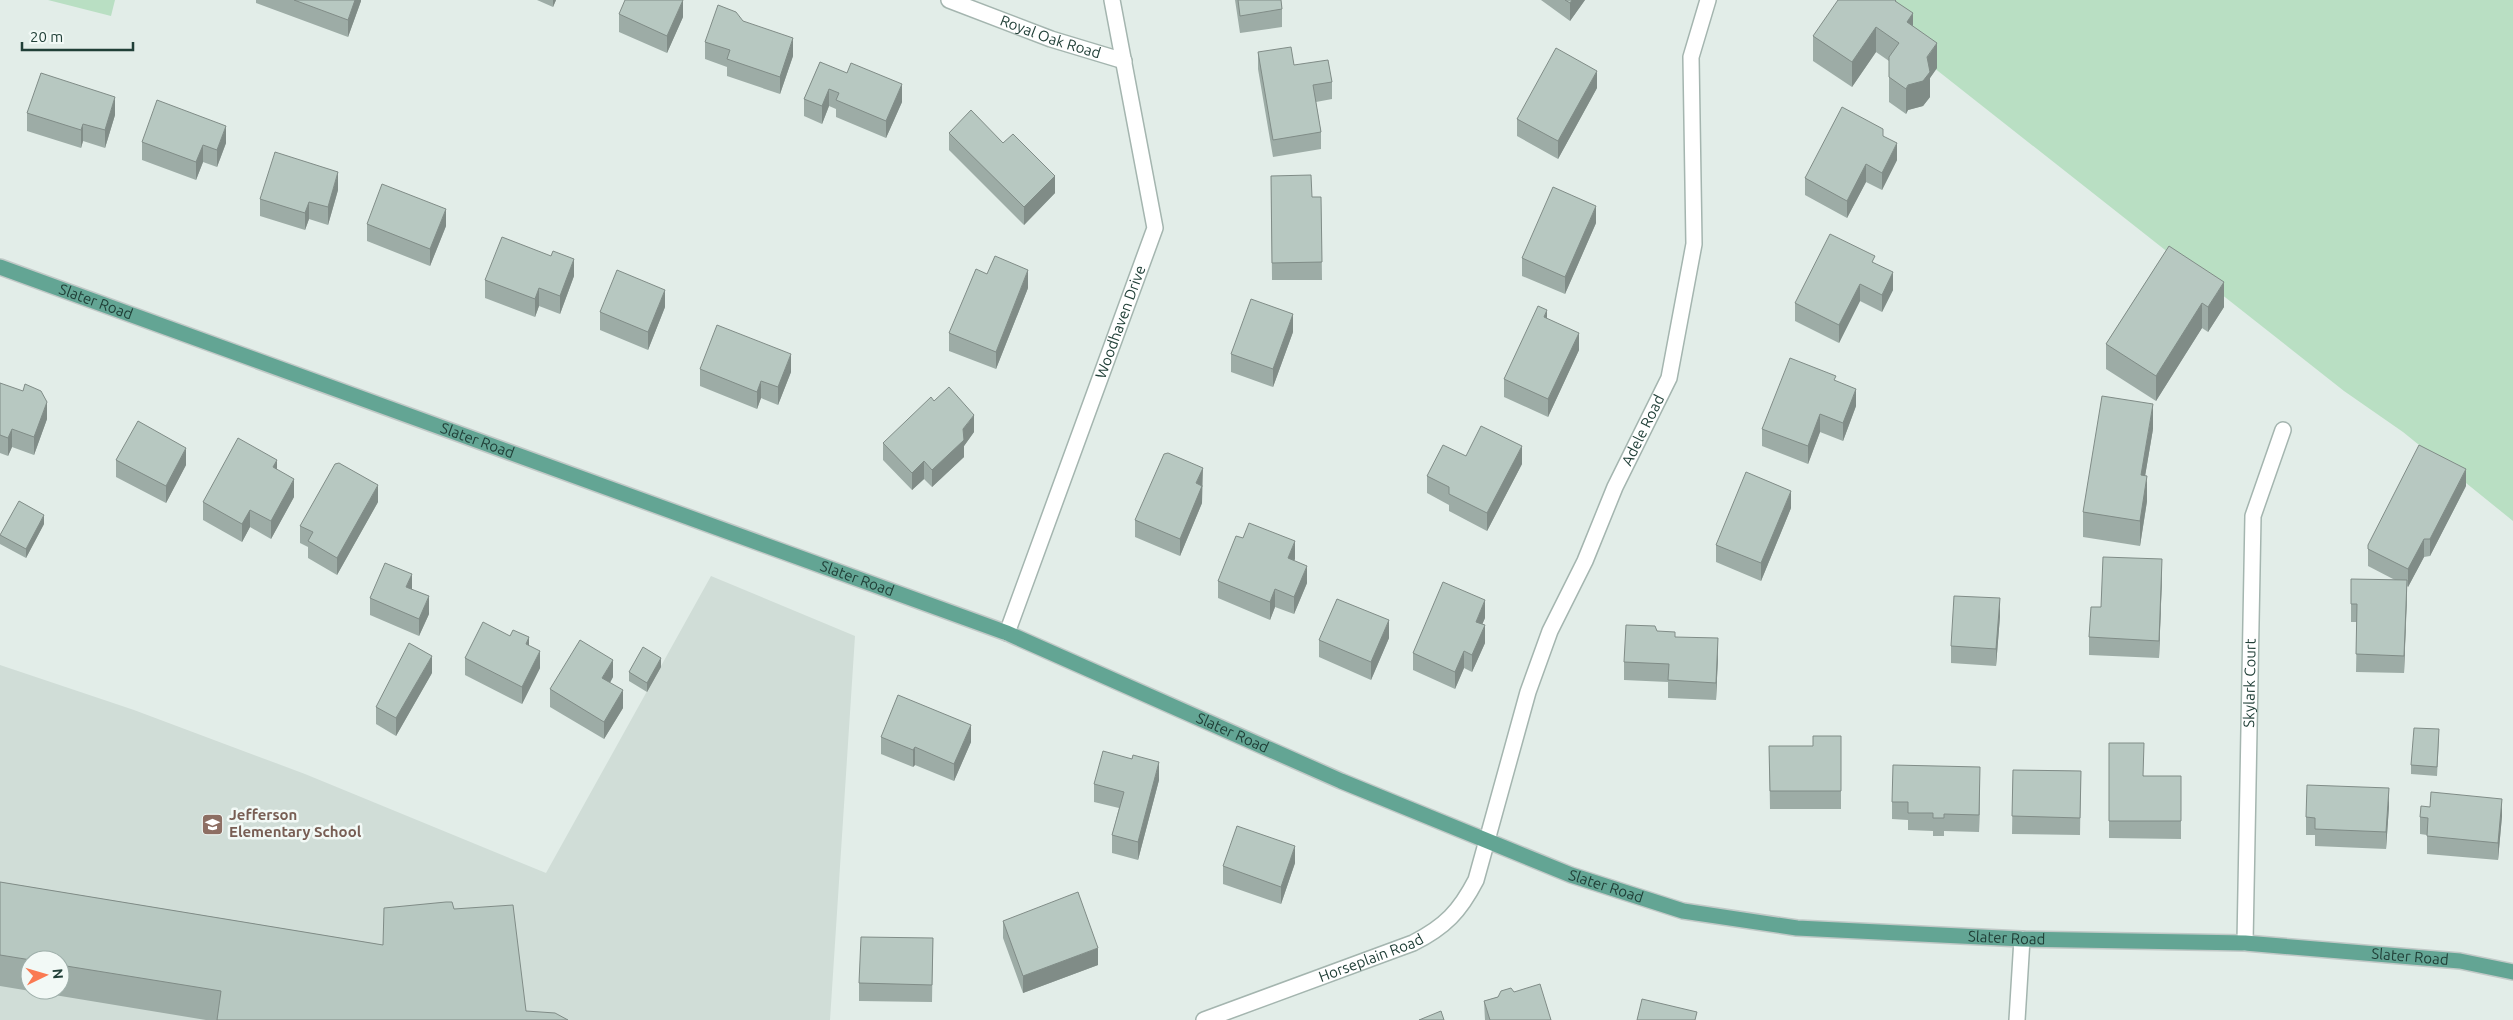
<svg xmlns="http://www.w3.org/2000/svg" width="2513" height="1020" font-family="Ubuntu,sans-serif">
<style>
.built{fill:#d0ddd7;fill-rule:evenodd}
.green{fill:#b9dfc3}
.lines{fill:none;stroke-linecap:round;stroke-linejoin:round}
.minor-casing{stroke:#a4b5af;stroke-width:18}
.major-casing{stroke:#c1c9c7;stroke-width:18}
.minor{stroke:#fff;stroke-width:15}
.major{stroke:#63a594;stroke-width:15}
.wall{fill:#9daca6;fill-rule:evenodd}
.shaded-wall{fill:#808c87}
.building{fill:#b7c8c1;stroke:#808c87}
.labels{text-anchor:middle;stroke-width:5;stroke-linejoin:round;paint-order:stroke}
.street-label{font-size:15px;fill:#203f37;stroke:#f2f9f6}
.education-label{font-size:15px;font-weight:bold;fill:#785e54;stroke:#f2f9f6;text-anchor:start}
</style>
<rect width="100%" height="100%" fill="#e2ede8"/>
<path class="built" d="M711,576l144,60 -25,384h-830v-355l134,45 171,64 241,99zM30,960h30v30h-30z"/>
<path class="green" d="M48,0h67l-4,16z
M1848,0h665v521l-110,-89 -59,-41z"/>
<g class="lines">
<defs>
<g id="minor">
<path id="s1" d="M949,0l102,39 73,22"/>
<path id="s2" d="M1007,633l148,-405 -43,-228"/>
<path id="s3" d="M2245,943l8,-427 30,-86"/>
<path id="s4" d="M1204,1020l209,-77c32,-16 47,-32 63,-63l52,-188 22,-61 35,-70 30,-74 54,-109 25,-134 -3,-187 17,-57"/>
<path d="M2017,1020l5,-81"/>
</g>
<g id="major">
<path id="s5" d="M0,267l1007,366 334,148 230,94 112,36 114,17 225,11 223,4 215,18 53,11"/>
</g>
</defs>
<use href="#minor" class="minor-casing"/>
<use href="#major" class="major-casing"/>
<use href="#minor" class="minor"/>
<use href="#major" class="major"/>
</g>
<path class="wall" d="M256,0h105v1l-13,36 -92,-34z
M537,0h19l-3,7z
M1235,0h46l1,9v18l-42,6z
M1541,0h44l-15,21z
M1896,1l17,25 24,42 -7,10v19l-7,9 -15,4 -2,4 -17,-12v-41l-13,-9 -24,35 -39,-26v-25z
M619,14l64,3 -16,36 -48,-21z
M743,21l50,35 -13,38 -53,-18v-9l-22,-8v-17z
M1258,52l36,13 38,17v17l-16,3 5,30v17l-48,8 -15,-88z
M820,62l82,40 -16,36 -50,-21v-8l-7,-3 -7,18 -18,-8v-17z
M1597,88l-39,71 -41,-23v-17z
M27,113l88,2 -10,33 -22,-7 -2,7 -54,-17z
M949,133l54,10 52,50 -31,32 -75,-75z
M1883,136l14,24 -15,30 -16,-8 -19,36 -42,-23v-17z
M142,142l84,1 -9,24 -14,-5 -7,18 -54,-20z
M1271,176l41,21h9l1,83h-50z
M338,190l-10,35 -19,-6 -4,11 -45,-14v-17z
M1596,223l-31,71 -43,-18v-18z
M367,224l79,2 -16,40 -63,-25z
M2169,246l55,61 -16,25 -6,-4 -46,73 -50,-32v-25z
M551,256l23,20 -14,38 -21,-8 -4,11 -50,-19v-18z
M1875,263l18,27 -11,22 -22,-11 -21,42 -44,-22v-18z
M1028,288l-32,81 -47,-18v-18z
M665,307l-17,43 -48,-20v-18z
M1547,318l32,32 -31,67 -44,-20v-18z
M1293,332l-20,55 -42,-15v-18z
M700,369l91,3 -13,33 -17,-7 -4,11 -57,-23z
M1836,381l20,25 -13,35 -23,-9 -12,32 -46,-18v-17z
M0,383l47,36 -13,36 -22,-8 -4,9 -8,-3z
M934,401l40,31 -10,14v11l-32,30 -8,-8 -12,11 -29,-30v-17z
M2153,429l-8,47 2,25 -7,45 -57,-9v-25z
M1466,456l56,8 -35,67 -38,-20v-6l-22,-12v-17z
M116,460l70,5 -20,38 -50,-26z
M277,470l17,27 -23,42 -21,-12 -8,15 -39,-22v-18z
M1203,485l-1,2v16l-22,53 -45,-19v-17z
M2466,486l-36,70 -6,1 -16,30 -1,-1 -3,87 -48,-1 1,-50h-6v-18l44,-24 -27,-14v-21z
M378,502l-41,73 -29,-17v-11l-8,-4v-17z
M1791,508l-30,73 -45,-19v-17z
M44,524l-18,34 -26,-14v-9z
M1295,559l-1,1 13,23 -13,31 -19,-7 -5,13 -52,-22v-17z
M2162,577l-3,81 -70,-3v-18l12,-30z
M412,589l17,25 -10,22 -49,-21v-17z
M2000,616l-4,50 -45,-3v-17z
M1485,618l-3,6 3,19 -13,29 -8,-4 -9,21 -42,-19v-17z
M1657,631l18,6 43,19 -2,44 -48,-2v-16l-44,-2v-18z
M1389,638l-18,42 -52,-23v-17z
M529,646l11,22 -18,36 -57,-29v-17z
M661,667l-14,25 -18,-11v-9z
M432,673l-36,63 -20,-12v-17z
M613,677l-3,6 13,25 -19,31 -54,-32v-18z
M1841,736v73h-71l-1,-63h44z
M881,737l90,5 -17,39 -39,-16 -2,2 -32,-13z
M2439,738l-2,38 -26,-2v-9z
M2109,743l35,33h37v63l-72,-1z
M1132,759l27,21 -21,80 -26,-7v-18l7,-27 -25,-6v-18z
M2013,770l68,1 -1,64 -68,-1z
M1980,785l-1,47 -35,-1v5h-11v-5l-25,-1v-10l-16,-1v-17z
M2389,806l-3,43 -71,-3v-11h-9v-18z
M2502,816l-4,44 -71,-6v-19l-7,-1v-17z
M1295,863l-14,41 -58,-20v-18z
M0,882l383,63 71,-36 72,102 42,9h-362l-206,-34zM30,960h30v30h-30z
M1003,921l95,44 -75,28 -20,-55z
M933,938l-1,64 -73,-1v-18z
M1514,992l37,28h-66l-1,-19z"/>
<path class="shaded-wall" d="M355,0h6v1l-13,36v-17z
M553,0h3l-3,7z
M683,0v17l-16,36v-17z
M1572,0h13l-15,21v-18z
M1913,13v25l-6,-16z
M1876,27v25l-24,35v-25z
M793,38v18l-13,38v-17z
M1937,43v25l-7,10v19l-7,9 -15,4 -2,4v-25z
M1597,71v17l-39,71v-18z
M902,84v18l-16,36v-17z
M829,89v17l-7,18v-18z
M115,97v18l-10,33v-18z
M83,124v17l-2,7v-18z
M226,126v17l-9,24v-17z
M1897,143v17l-15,30v-17z
M203,145v17l-7,18v-18z
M1866,164v18l-19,36v-17z
M338,172v18l-10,35v-18z
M1055,176v17l-31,32v-18z
M309,202v17l-4,11v-17z
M1596,206v17l-31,71v-17z
M446,209v17l-16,40v-17z
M574,259v17l-14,38v-18z
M1028,270v18l-32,81v-17z
M1893,272v18l-11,22v-17z
M2224,282v25l-16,25v-25z
M1860,284v17l-21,42v-18z
M539,288v18l-4,11v-18z
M665,290v17l-17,43v-18z
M2202,303v25l-46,73v-25z
M1547,310v18l-3,-11z
M1293,314v18l-20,55v-18z
M1579,333v17l-31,67v-18z
M791,354v18l-13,33v-18z
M761,381v17l-4,11v-17z
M1856,389v17l-13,35v-18z
M47,402v17l-13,36v-18z
M2153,404v25l-12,71v-25z
M1820,414v18l-12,32v-18z
M974,415v17l-10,14v11l-32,30v-17z
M12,429v18l-4,9v-18z
M1522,446v18l-35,67v-18z
M186,448v17l-20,38v-17z
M277,460v17l-4,-10z
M924,461v18l-12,11v-17z
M1203,468l-1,35 -22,53v-17l16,-56z
M2466,469v17l-36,70v-17z
M2147,476v25l-7,45v-25z
M294,479v18l-23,42v-18z
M378,485v17l-41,73v-17z
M1791,491v17l-30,73v-18z
M250,510v17l-8,15v-18z
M44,515v9l-18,34v-9z
M2424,539v18l-16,30v-18z
M1295,541v18l-7,16v-17z
M2162,559v18l-3,81v-17z
M1307,566v17l-13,31v-17z
M412,574v18l-6,-5z
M2407,580v18l-3,75v-17z
M1275,589v18l-5,13v-18z
M429,596v18l-10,22v-17z
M2000,598v18l-4,50v-17z
M1485,600v18l-9,21v-17z
M1389,620v18l-18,42v-18z
M1485,625v18l-13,29v-17z
M529,637v18l-3,-11z
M1718,638v18l-2,44v-17z
M540,651v17l-18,36v-17z
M1464,651v17l-9,21v-17z
M432,656v17l-36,63v-18z
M661,658v9l-14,25v-9z
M613,660v17l-11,19v-18z
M623,690v18l-19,31v-17z
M971,725v17l-17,39v-17z
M915,747v18l-2,2v-17z
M1159,762v18l-21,80v-18z
M1980,767v18l-1,47v-17z
M2389,788v18l-3,43v-17z
M2502,799v17l-4,44v-17z
M1295,846v17l-14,41v-17z
M1098,948v17l-75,28v-17z"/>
<path class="building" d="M294,0h61l-7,20z
M625,0h58l-16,36 -48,-22z
M1238,0h43l1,9 -42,7z
M1565,0h7l-2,3z
M1838,0h58l-1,1 18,12 -6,9 30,21 -10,14 3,15 -7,9 -15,4 -2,4 -17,-12v-20l10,-14 -23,-16 -24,35 -39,-26z
M718,5l18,7 7,9 50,17 -13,39 -53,-18 3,-9 -25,-8z
M1291,47l3,18 34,-5 4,22 -19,3 8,47 -48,8 -15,-88z
M1556,48l41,23 -39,70 -41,-22z
M820,62l27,11 4,-10 51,21 -16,37 -50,-21 3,-7 -10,-4 -7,17 -18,-7z
M41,73l74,24 -10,33 -22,-6 -2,6 -54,-17z
M157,100l69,26 -9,24 -14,-5 -7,17 -54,-20z
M1842,107l41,22v7l14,7 -15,30 -16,-9 -19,37 -42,-23z
M971,110l32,33 10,-9 42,42 -31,31 -75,-74z
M275,152l63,20 -10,35 -19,-5 -4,11 -45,-14z
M1311,175l1,22h9l1,65 -50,1 -1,-87z
M382,184l64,25 -16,40 -63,-25z
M1553,187l43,19 -31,71 -43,-19z
M1830,234l45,22 -3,6 21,10 -11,23 -22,-11 -21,41 -44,-22z
M502,237l49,19 2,-5 21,8 -14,37 -21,-8 -4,11 -50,-19z
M2169,246l55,36 -16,25 -6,-4 -46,73 -50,-32z
M995,256l33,14 -32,82 -47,-19 27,-64 11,5z
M617,270l48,20 -17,42 -48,-20z
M1251,299l42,15 -20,55 -42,-15z
M1538,306l9,4 -3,7 35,16 -31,66 -44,-20z
M717,325l74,29 -13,33 -17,-6 -4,11 -57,-23z
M1790,358l46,18 -2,4 22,9 -13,34 -23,-9 -12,32 -46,-17z
M0,383l23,8 2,-7 16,7 6,11 -13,35 -22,-8 -4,9 -8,-3z
M949,387l25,28 -11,14 1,11 -32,30 -8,-9 -12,12 -29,-30 48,-46 3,4z
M2102,396l51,8 -12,71 6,1 -7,45 -57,-9z
M138,421l48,27 -20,38 -50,-26z
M1481,426l41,20 -35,67 -38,-19v-7l-22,-11 16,-31 23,11z
M238,438l39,22 -4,7 21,12 -23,42 -21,-11 -8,14 -39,-22z
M2419,445l47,24 -36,70h-6l-16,30 -40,-20v-4z
M1168,453l35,15 -7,15 6,3 -22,53 -45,-19 29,-66z
M339,463l39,22 -41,73 -29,-17 5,-9 -13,-6 35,-62z
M1746,472l45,19 -30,72 -45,-18z
M19,501l25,14 -18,34 -26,-14z
M1249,523l46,18 -7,17 19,8 -13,31 -19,-8 -5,13 -52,-21 18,-45 7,2z
M2103,557l59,2 -3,82 -70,-4 2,-30h10z
M385,563l27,11 -6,13 23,9 -10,23 -49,-21z
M2351,579l56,1 -3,76 -48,-2 1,-50h-6z
M1443,582l42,18 -9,22 9,3 -13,30 -8,-4 -9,21 -42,-19z
M1954,596l46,2 -4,51 -45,-3z
M1337,599l52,21 -18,42 -52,-22z
M483,622l27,14 3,-6 16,7 -3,7 14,7 -18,36 -57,-29z
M1626,625l29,1 2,5 18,1v5l43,1 -2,45 -48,-3 1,-16 -45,-2z
M580,640l33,20 -11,18 21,12 -19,32 -54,-33z
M409,643l23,13 -36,62 -20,-11z
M643,647l18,11 -14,25 -18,-11z
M898,695l73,30 -17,39 -39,-17 -2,3 -32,-13z
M2414,728l25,1 -2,38 -26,-2z
M1813,736h28v55h-71l-1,-45h44z
M2109,743h35l-1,33h38v45h-72z
M1103,751l29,8 1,-4 26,7 -21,80 -26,-7 12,-43 -30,-8z
M1893,765l87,2 -1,48 -35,-1v4h-11v-5h-25v-11h-16z
M2013,770l68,1 -1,47 -68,-2z
M2307,785l82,3 -3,44 -71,-3v-11l-9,-1z
M2431,792l71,7 -4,44 -71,-7 1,-18 -8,-1 1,-11 9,1z
M1237,826l58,20 -14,41 -58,-21z
M0,882l383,63 1,-37 62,-6h6l2,7 59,-4 13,106 29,2 13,7h-351l4,-29 -161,-26v-5h-29l-31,-5z
M1078,892l20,56 -75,28 -20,-55z
M861,937l72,1 -1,47 -73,-2z
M1540,984l11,36h-61l-6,-19 14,-4 3,-6 10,-3 3,4z
M1642,999l55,13 -2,8h-58z
M1441,1011l3,9h-25z"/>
<defs>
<symbol id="school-square" viewBox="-11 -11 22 22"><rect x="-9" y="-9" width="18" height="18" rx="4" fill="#8d6e63" stroke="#f2f9f6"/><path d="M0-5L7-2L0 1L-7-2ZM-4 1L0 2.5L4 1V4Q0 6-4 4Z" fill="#fff"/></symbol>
</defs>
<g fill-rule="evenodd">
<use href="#school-square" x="200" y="812" width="25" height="25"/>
</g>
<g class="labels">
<g class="street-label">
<text dy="5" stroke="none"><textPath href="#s1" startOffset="108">Royal Oak Road</textPath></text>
<text dy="5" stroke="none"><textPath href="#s5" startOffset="102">Slater Road</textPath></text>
<text dy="5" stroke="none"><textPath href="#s2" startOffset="331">Woodhaven Drive</textPath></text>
<text dy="5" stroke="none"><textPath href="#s4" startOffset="795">Adele Road</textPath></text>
<text dy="5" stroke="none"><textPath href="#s5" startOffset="508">Slater Road</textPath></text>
<text dy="5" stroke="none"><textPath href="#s5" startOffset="912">Slater Road</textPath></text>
<text dy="5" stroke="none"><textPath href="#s3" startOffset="260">Skylark Court</textPath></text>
<text dy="5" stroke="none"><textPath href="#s5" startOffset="1318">Slater Road</textPath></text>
<text dy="5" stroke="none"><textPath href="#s5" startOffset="1722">Slater Road</textPath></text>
<text dy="5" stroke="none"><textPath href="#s5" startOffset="2128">Slater Road</textPath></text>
<text dy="5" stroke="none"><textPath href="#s5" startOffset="2532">Slater Road</textPath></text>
<text dy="5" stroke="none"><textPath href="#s4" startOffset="178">Horseplain Road</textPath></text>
</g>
<g class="education-label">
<text x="229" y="820">Jefferson<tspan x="229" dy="17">Elementary School</tspan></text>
</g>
</g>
<g transform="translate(45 975) rotate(85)"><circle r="24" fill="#f2f9f6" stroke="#9eafaa"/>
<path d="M0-4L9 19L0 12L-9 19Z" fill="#fa7a52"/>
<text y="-8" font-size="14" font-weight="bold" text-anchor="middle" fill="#203f37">N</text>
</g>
<path d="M22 42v8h111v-8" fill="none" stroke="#203f37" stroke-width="2.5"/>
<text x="30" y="42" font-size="15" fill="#203f37" stroke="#f2f9f6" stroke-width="4" paint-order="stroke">20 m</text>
</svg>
